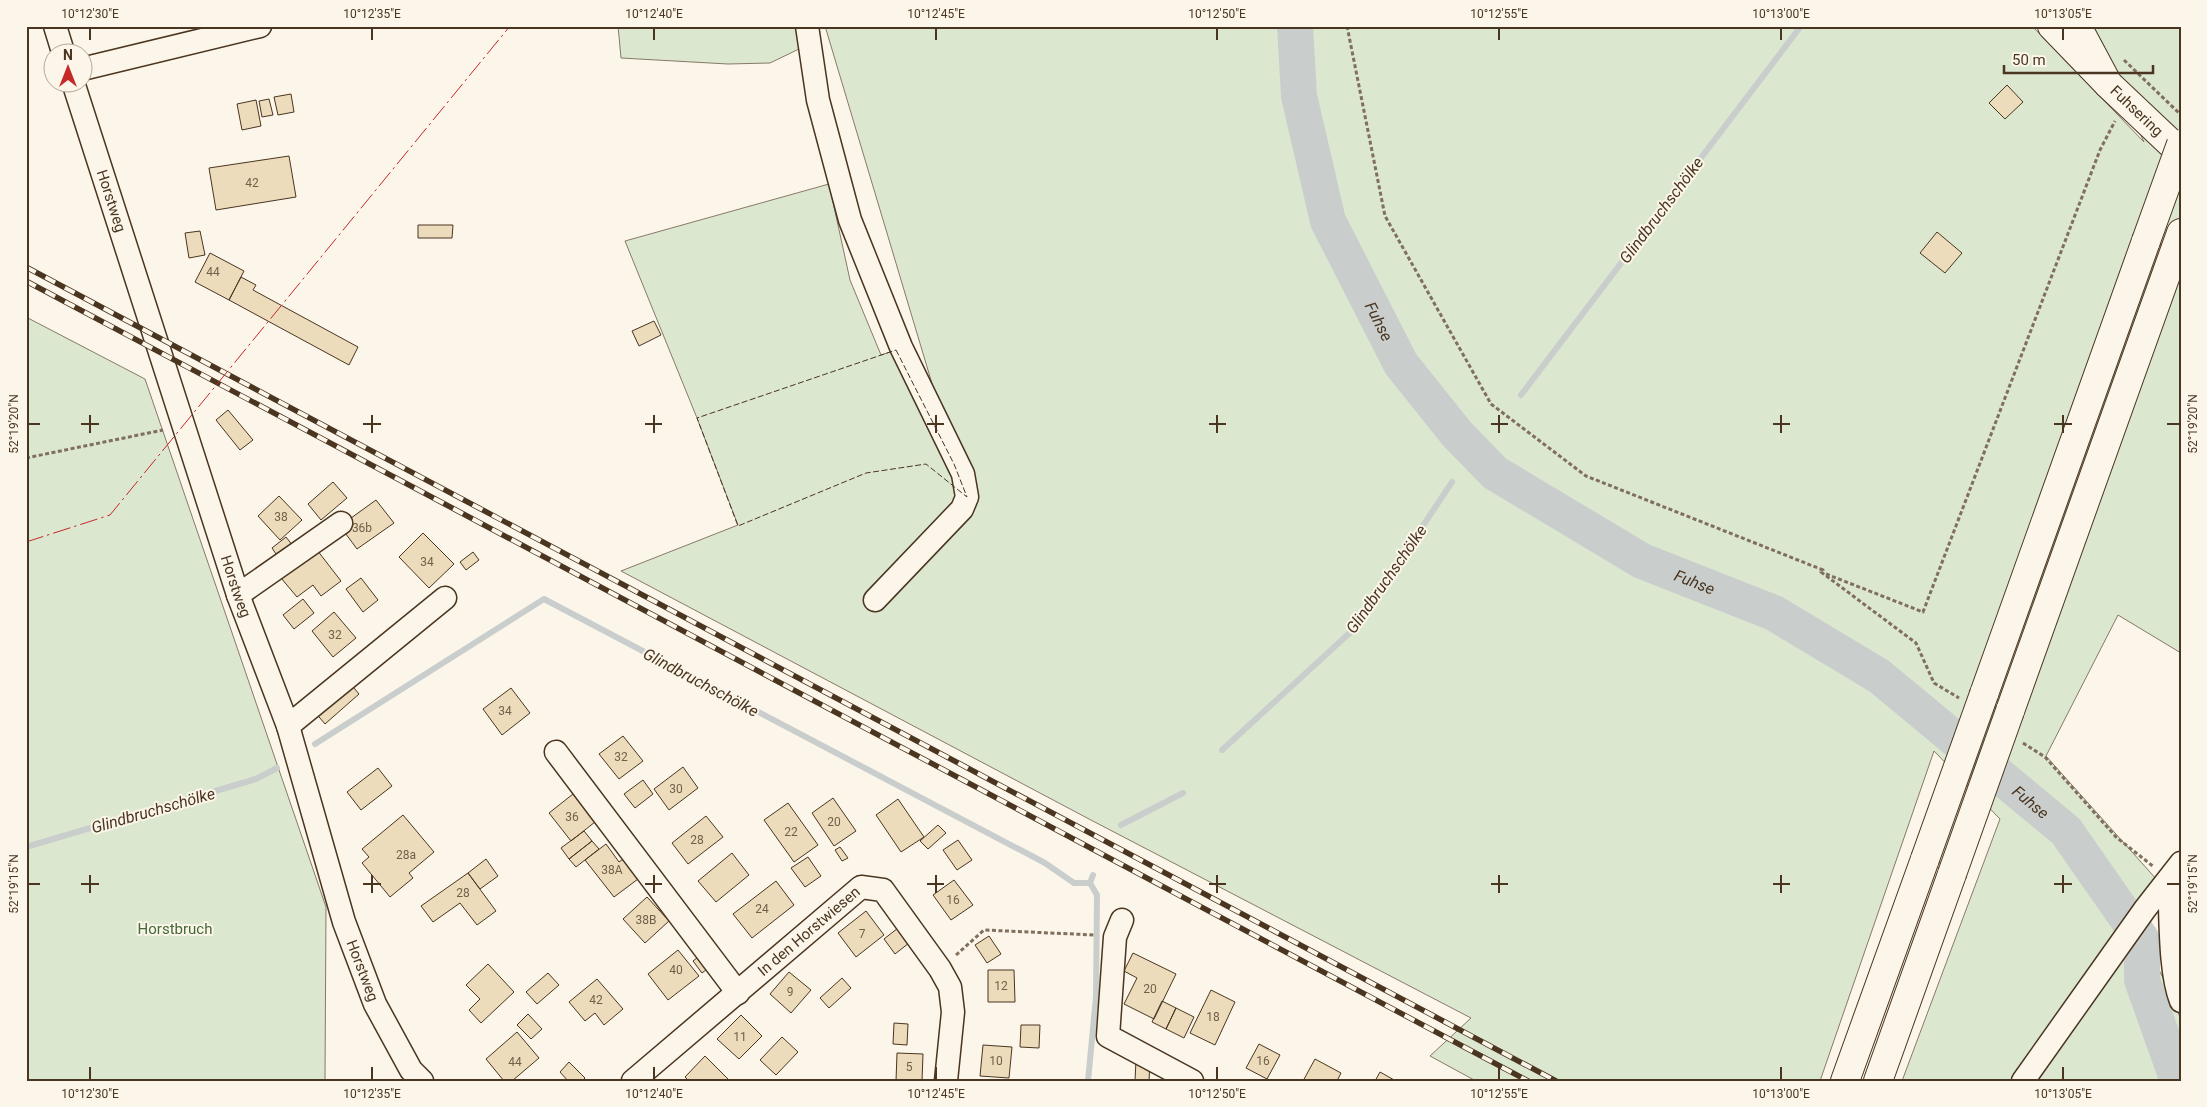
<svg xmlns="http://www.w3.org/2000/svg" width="2207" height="1107" font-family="Roboto,sans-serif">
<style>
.green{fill:#dce7d0;stroke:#887966}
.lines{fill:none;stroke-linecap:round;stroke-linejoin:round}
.stream{stroke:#c9cecd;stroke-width:6}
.river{stroke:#c9cecd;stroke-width:36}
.building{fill:#ecdcbc;stroke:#4a3520}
.minor-casing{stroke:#4a3520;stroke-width:25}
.major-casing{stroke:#4a3520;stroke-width:30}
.highway-casing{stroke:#4a3520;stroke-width:30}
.path{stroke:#7f6f5c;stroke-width:3;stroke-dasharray:4 2.5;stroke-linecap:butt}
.minor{stroke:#fbf6e9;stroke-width:22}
.major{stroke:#fbf6e9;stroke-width:28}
.highway{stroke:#fbf6e9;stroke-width:28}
.rail-casing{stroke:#4a3520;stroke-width:5.5}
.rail{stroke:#fbf6e9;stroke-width:4;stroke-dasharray:11;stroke-linecap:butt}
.highway-bridge-casing{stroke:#4a3520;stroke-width:30;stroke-linecap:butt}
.highway-bridge{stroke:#fbf6e9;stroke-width:28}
.fence{stroke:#4a3520;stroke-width:1;stroke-dasharray:6 2.5;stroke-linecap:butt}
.power{stroke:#c62828;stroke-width:1;stroke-dasharray:18 4 2.5 4;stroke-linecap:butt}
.ticks{fill:none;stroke:#4a3520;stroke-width:2}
.labels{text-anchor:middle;stroke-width:4;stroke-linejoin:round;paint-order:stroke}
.number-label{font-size:12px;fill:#725f47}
.street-label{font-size:15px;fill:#4a3520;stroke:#fbf6e9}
.park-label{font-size:15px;fill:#436837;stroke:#fbf6e9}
.water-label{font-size:16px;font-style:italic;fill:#4a3520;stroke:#fbf6e9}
.neatline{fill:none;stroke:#4a3520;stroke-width:2}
.ticks-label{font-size:12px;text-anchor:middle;fill:#4a3520}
</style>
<rect width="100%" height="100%" fill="#fbf6e9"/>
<path class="green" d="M618,26h181v23l-29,14 -42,1 -107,-6z
M825,26h1207l112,116 -52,-116h89v627l-63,-38 -72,141 112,125 -26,38 38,72 11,29v61h-279l98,-262 -66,-68 -114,330h-344l-46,-25 41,-38 -382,-199 -468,-248 117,-46 -41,-107 -72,-177 204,-57 21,96 31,75 15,-5 64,127z
M26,317l119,62 181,528 -1,174h-299z"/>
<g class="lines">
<path class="stream" d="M1521,395l280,-369
M315,744l229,-145 501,264 29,20h16
M1222,750l133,-122 97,-146
M1121,825l62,-32
M26,847l230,-68 21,-11
M1090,883l3,-8
M1088,1081l8,-84 1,-102 -7,-12"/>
<path class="river" id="s1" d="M1295,26l4,70 29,125 73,143 56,70 38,39 147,88 132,52 105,63 187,155 76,109v40l36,101"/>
</g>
<path class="building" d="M2007,85l16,17 -18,17 -16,-16z
M291,94l3,18 -16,3 -4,-18z
M269,99l4,16 -11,2 -3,-16z
M256,100l5,26 -19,4 -5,-26z
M289,156l7,41 -80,13 -7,-42z
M418,225h35l-1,13h-34z
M200,231l5,24 -16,3 -4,-25z
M1937,232l25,21 -17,20 -25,-20z
M210,253l34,18 -15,29 -34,-18z
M241,277l15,8 -3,5 105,57 -9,18 -120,-65z
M654,321l7,14 -22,11 -7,-15z
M228,410l25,30 -13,10 -24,-30z
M333,482l14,16 -26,22 -13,-16z
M279,496l23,24 -22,20 -22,-24z
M376,500l18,23 -37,26 -17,-23z
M423,533l31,31 -25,24 -30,-31z
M286,537l7,9 -15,11 -6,-9z
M317,550l24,31 -20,15 -8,-11 -16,12 -16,-19z
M473,552l6,8 -13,10 -6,-8z
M361,578l17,22 -15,12 -17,-23z
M303,599l11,14 -20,16 -11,-14z
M334,612l22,26 -23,19 -21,-26z
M348,681l11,13 -34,30 -11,-13z
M511,688l19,25 -28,22 -19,-26z
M623,736l20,25 -24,18 -20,-25z
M683,767l15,21 -29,22 -15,-21z
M378,768l14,18 -31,24 -14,-18z
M643,780l10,14 -18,14 -11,-14z
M573,794l22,28 -24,19 -22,-28z
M833,798l23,33 -22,15 -22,-33z
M898,799l26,38 -23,15 -25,-37z
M788,803l30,42 -24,17 -30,-42z
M403,815l31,37 -25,21 4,5 -23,19 -28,-34 7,-6 -7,-8z
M706,816l17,21 -35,27 -16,-21z
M938,825l8,8 -18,16 -8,-8z
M584,831l8,10 -23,18 -8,-11z
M958,840l14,20 -15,10 -14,-20z
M592,841l7,8 -23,18 -7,-8z
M606,844l13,18 4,-3 15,20 -24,18 -29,-37z
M840,847l8,11 -6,3 -7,-11z
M732,853l17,22 -33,27 -18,-21z
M808,857l13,19 -16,11 -14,-19z
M486,859l12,17 -18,13 -12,-16z
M468,873l28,38 -19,14 -17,-22 -27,19 -12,-16z
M954,880l19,25 -22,15 -18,-25z
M776,881l18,24 -42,33 -19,-24z
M647,897l22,24 -24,22 -22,-24z
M866,911l18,24 -28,22 -18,-24z
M898,928l11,15 -14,11 -11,-15z
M989,936l12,18 -14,9 -12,-18z
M678,950l21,26 -31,24 -20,-26z
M1133,953l43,21 -22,45 -30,-15 13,-26 -13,-7z
M702,954l9,12 -9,7 -9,-12z
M488,964l26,28 -33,31 -12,-13 11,-11 -14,-14z
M988,970h26l1,32h-27z
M789,972l22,18 -20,23 -21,-19z
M548,973l11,12 -22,19 -11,-12z
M842,978l9,10 -22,20 -9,-10z
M597,979l26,30 -19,16 -9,-12 -10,8 -16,-19z
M1211,990l24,12 -20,43 -25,-12z
M1162,1001l14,7 -10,21 -14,-7z
M1176,1008l18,9 -10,21 -18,-9z
M528,1014l14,15 -11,10 -14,-14z
M741,1015l21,21 -23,23 -22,-20z
M894,1023l14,1 -1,21 -14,-1z
M1021,1025h19l-1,23 -19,-1z
M517,1032l22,26 -27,23h-8l-18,-22z
M782,1037l16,15 -22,23 -16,-15z
M1259,1044l21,11 -13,24 -21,-11z
M983,1045l29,2 -3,31 -29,-2z
M897,1053l26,1 -1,27h-26z
M705,1056l25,25h-41l-4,-4z
M1315,1059l26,14 -4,8h-34z
M1136,1060h14l-1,21h-14z
M569,1062l16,16 -3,3h-14l-8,-9z
M1380,1072l16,9h-21z"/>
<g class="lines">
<defs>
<g id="minor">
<path d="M55,26l8,26"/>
<path d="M807,26l11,74 32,120 51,127 62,127 4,23 -5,12 -87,91"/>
<path d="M82,69l178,-43"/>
<path id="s2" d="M73,82l165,513 50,131 56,196 31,82 36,66 11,11"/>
<path d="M238,595l103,-72"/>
<path d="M288,726l157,-128"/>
<path d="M556,752l182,241"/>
<path d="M2169,879c2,34 0,92 12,122"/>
<path d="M1122,920l-7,17 -7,99 84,45"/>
<path id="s3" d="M633,1081l228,-194 22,3 57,79 10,18 3,25 -7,69"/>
<path d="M2023,1081l122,-172 36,-46"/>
</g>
<g id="major">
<path id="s4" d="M2052,26l56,58 73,69"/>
</g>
<path id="highway" d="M2077,26l31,58
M1984,694l162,-453
M2010,711l171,-478
M1845,1081l80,-222
M1878,1081l74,-207"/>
</defs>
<use href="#minor" class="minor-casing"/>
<use href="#major" class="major-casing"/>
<use href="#highway" class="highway-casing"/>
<path class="path" d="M1347,26l38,190 106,188 95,72 237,94 -2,2 95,71 18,40 25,15
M2124,60l57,55
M26,458l137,-28
M1826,574l97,38 177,-462 15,-29
M2023,743l22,14 71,80 38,30
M956,955l28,-25 111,5"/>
<use href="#minor" class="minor"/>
<use href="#major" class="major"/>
<use href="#highway" class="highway"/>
<defs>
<path id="rail" d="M26,267l1530,814
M26,281l1502,800"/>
</defs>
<use href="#rail" class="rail-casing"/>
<use href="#rail" class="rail"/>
<defs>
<path id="highway-bridge" d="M2146,241l35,-97
M1925,859l59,-165
M1952,874l58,-163"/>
</defs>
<use href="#highway-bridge" class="highway-bridge-casing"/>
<use href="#highway-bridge" class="highway-bridge"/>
<path class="fence" d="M896,350l58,114 13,33 -41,-33 -60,9 -128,53 -41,-108z"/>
<path class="power" d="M26,542l84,-27 400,-489"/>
</g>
<path class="ticks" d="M90,28v12M372,28v12M654,28v12M936,28v12M1217,28v12M1499,28v12M1781,28v12M2063,28v12M90,415v18M372,415v18M654,415v18M936,415v18M1217,415v18M1499,415v18M1781,415v18M2063,415v18M28,424h12M81,424h18M363,424h18M645,424h17M927,424h17M1209,424h17M1491,424h17M1773,424h17M2054,424h18M2167,424h13M90,875v18M372,875v18M654,875v18M936,875v18M1217,875v18M1499,875v18M1781,875v18M2063,875v18M28,884h12M81,884h18M363,884h18M645,884h17M927,884h17M1209,884h17M1491,884h17M1773,884h17M2054,884h18M2167,884h13M90,1067v13M372,1067v13M654,1067v13M936,1067v13M1217,1067v13M1499,1067v13M1781,1067v13M2063,1067v13"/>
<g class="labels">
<g class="number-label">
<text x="252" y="187">42</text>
<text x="213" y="276">44</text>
<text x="281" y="521">38</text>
<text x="362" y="532">36b</text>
<text x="427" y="566">34</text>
<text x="335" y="639">32</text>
<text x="505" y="715">34</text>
<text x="621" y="761">32</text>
<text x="676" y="793">30</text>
<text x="572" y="821">36</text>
<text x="834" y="826">20</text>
<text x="791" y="836">22</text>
<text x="697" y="844">28</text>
<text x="406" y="859">28a</text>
<text x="612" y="874">38A</text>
<text x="463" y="897">28</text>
<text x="953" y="904">16</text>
<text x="762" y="913">24</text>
<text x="646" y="924">38B</text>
<text x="862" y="938">7</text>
<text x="676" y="974">40</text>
<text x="1001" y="990">12</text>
<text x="1150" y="993">20</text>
<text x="790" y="996">9</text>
<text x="596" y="1004">42</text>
<text x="1213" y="1021">18</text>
<text x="740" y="1041">11</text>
<text x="996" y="1065">10</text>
<text x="1263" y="1065">16</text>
<text x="515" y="1066">44</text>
<text x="909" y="1071">5</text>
</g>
<g class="street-label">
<text dy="5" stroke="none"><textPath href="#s4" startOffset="120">Fuhsering</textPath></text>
<text dy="5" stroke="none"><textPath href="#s2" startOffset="125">Horstweg</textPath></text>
<text dy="5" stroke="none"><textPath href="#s2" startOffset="530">Horstweg</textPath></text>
<text dy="5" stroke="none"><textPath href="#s3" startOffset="231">In den Horstwiesen</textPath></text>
<text dy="5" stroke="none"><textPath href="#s2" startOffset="935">Horstweg</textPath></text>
</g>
<g class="park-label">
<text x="175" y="934">Horstbruch</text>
</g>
<g class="water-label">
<text transform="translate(1661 210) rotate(-53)" y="6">Glindbruchschölke</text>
<text dy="6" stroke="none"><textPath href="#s1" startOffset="311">Fuhse</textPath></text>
<text transform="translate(1386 579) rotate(-55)" y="6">Glindbruchschölke</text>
<text dy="6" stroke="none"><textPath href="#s1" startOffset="731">Fuhse</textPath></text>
<text transform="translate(701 682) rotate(28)" y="6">Glindbruchschölke</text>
<text dy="6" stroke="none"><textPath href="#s1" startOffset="1136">Fuhse</textPath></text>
<text transform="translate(153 810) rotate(-16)" y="6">Glindbruchschölke</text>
</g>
</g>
<rect width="2207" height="1107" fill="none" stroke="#fbf6e9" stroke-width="55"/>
<g transform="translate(68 68)"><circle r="24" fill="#fbf6e9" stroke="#b4a999"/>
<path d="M0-4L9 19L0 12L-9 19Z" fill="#c62828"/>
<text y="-8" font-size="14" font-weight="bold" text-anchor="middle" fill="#4a3520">N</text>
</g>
<path d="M2004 65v8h149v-8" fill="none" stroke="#4a3520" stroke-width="2.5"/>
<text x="2012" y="65" font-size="15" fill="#4a3520" stroke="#fbf6e9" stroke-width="4" paint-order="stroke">50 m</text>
<rect x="28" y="28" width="2152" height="1052" class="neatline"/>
<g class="ticks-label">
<text x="90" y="18">10°12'30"E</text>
<text x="372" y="18">10°12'35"E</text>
<text x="654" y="18">10°12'40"E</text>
<text x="936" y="18">10°12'45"E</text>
<text x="1217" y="18">10°12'50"E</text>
<text x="1499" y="18">10°12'55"E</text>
<text x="1781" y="18">10°13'00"E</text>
<text x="2063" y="18">10°13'05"E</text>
<text transform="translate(14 424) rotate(-90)" y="4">52°19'20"N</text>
<text transform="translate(2193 424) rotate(-90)" y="4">52°19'20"N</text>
<text transform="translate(14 884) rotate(-90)" y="4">52°19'15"N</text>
<text transform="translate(2193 884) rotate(-90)" y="4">52°19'15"N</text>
<text x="90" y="1098">10°12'30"E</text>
<text x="372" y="1098">10°12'35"E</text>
<text x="654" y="1098">10°12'40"E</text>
<text x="936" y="1098">10°12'45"E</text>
<text x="1217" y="1098">10°12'50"E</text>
<text x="1499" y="1098">10°12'55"E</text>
<text x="1781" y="1098">10°13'00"E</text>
<text x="2063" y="1098">10°13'05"E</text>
</g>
</svg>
